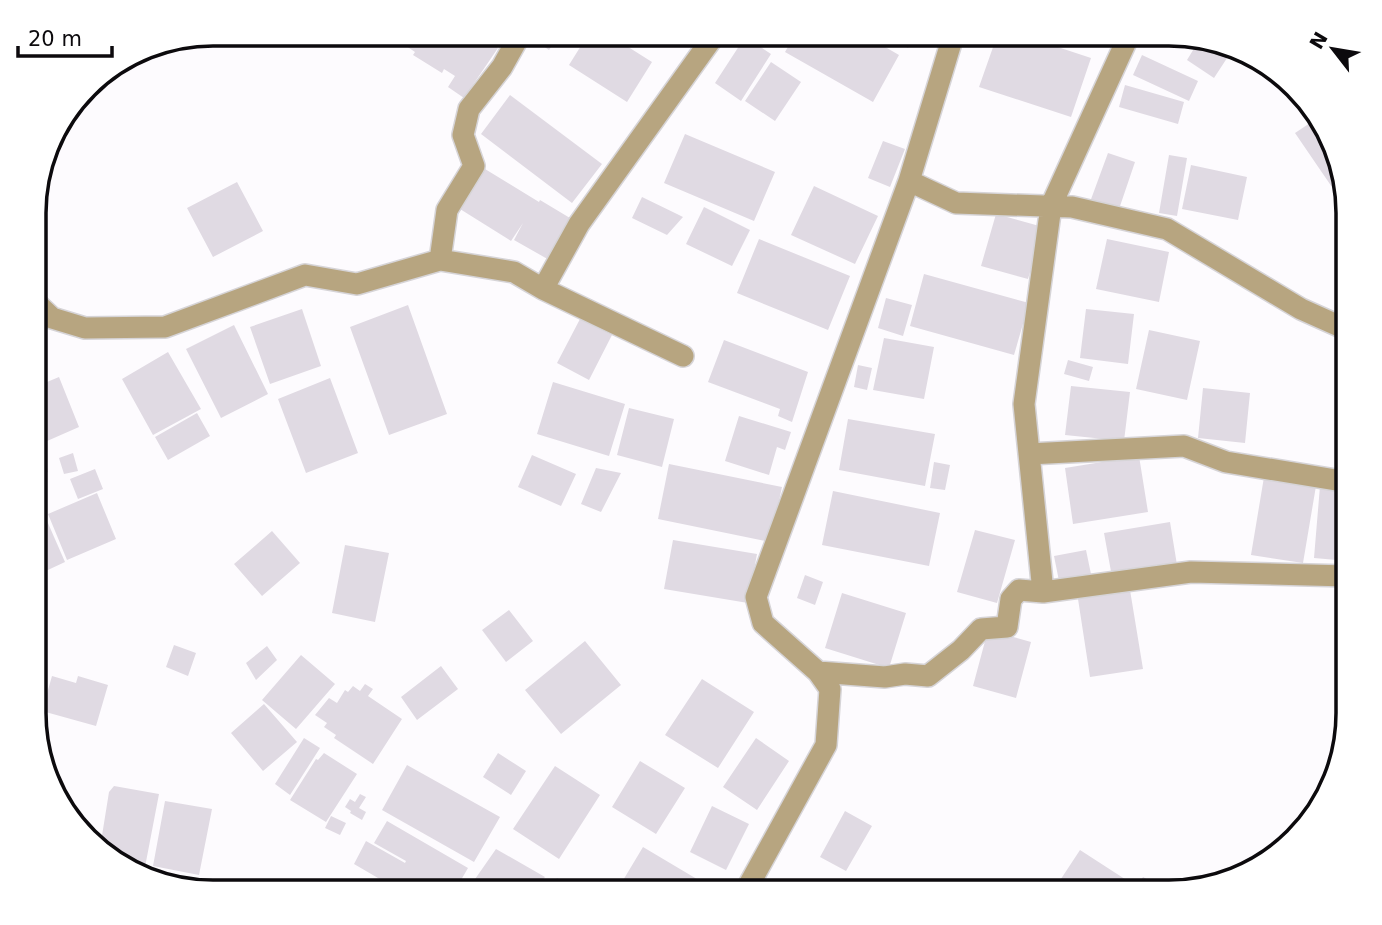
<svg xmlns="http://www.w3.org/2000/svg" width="1382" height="925" font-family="'DejaVu Sans',sans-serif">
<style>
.building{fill:#e0dae3}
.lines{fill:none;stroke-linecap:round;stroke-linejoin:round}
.minor-casing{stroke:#d6d4d7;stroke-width:24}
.minor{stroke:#b7a580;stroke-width:21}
.rim{fill:none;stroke:#0c0a0d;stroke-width:3.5}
</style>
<rect width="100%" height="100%" fill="#fdfbfe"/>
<path class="building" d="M387,33h89l22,15 -34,50 -16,-11 7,-11 -11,-7 -2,4 -29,-18 2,-3z
M533,33h28l-12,17 -19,-13z
M589,33h17l46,29 -25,40 -58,-37z
M796,33h65l38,22 -26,47 -88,-50z
M882,33h34l-8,15z
M998,33h17l76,25 -20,59 -92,-30z
M1058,33h35l-6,13z
M743,40l5,3 2,-3 21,14 -30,47 -26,-18z
M1198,42l33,10 -17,26 -27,-18z
M1142,55l56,26 -9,20 -56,-26z
M771,62l30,20 -26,39 -30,-20z
M1125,85l59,17 -6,22 -59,-17z
M510,95l92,69 -30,39 -91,-69z
M1319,117l6,6 19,64 -8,6 -41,-60z
M685,134l90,38 -21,49 -90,-38z
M883,141l22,8 -15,38 -22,-9z
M1108,153l27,9 -17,50 -28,-10z
M1169,155l18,3 -10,58 -18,-3z
M1191,165l56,12 -9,43 -56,-11z
M485,169l54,33 1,-2 35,21 -24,40 -37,-21 9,-17 -12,18 -51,-32z
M237,182l26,49 -50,26 -26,-49z
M814,186l64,30 -23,48 -64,-29z
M642,197l35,17 6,3 -16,18 -35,-17z
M704,207l46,23 -18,36 -46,-22z
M996,214l47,13 -15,52 -47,-13z
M759,239l91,37 -22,54 -91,-37z
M1107,239l62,13 -10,50 -63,-13z
M1348,259v21l-7,-18z
M924,274l105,29 -15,52 -104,-29z
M886,298l26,7 -9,31 -25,-8z
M408,305l39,109 -58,21 -39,-108z
M302,309l19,57 -51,18 -20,-57z
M1086,309l48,5 -6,50 -48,-6z
M580,319l32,16 -23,45 -32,-17z
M234,325l34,69 -47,24 -35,-69z
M1149,330l51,11 -13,59 -51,-11z
M884,338l50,9 -10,52 -51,-9z
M724,340l84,32 -16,50 -14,-6 2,-7 -72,-27z
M168,352l33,57 -48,26 -31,-56z
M1068,360l25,7 -4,14 -25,-7z
M858,365l14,3 -5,22 -13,-3z
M59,377l20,50 -41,18 -3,-8v-50z
M330,378l28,75 -52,20 -28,-74z
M553,382l72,22 -16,52 -72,-22z
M1071,386l59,6 -6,49 -59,-6z
M1203,388l47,5 -5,50 -47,-5z
M629,408l45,11 -12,48 -45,-12z
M197,413l13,23 -42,24 -13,-23z
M739,416l52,16 -6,18 -8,-3 -8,28 -44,-14z
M848,419l87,15 -10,52 -86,-16z
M73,453l5,18 -14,3 -5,-16z
M532,455l44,19 -15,32 -43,-19z
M1139,456l9,56 -75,12 -8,-56z
M934,462l16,3 -5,25 -15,-2z
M46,463l2,9 -13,4v-10z
M669,464l113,23 -12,55 -112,-23z
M596,468l25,5 -20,39 -20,-8z
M95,469l8,20 -25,10 -8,-20z
M1264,477l52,9 -13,77 -52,-8z
M1320,486l28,2v73l-34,-3z
M833,491l107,22 -11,53 -107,-21z
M97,493l19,46 -49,21 -19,-46z
M44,514l21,48 -30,14v-57z
M1170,522l7,43 -65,12 -8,-44z
M975,530l40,10 -18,63 -40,-11z
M272,531l28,32 -38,33 -28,-32z
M673,540l84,14 -9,49 -84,-14z
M345,545l44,8 -14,69 -43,-9z
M1086,550l5,24 -32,7 -5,-25z
M805,575l18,7 -8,23 -18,-7z
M1130,590l13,79 -53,8 -12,-78z
M842,593l64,20 -17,55 -64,-20z
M509,610l24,31 -27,21 -24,-32z
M988,630l43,12 -15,56 -43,-12z
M585,641l36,44 -60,49 -36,-44z
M174,645l22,8 -8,23 -22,-9z
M267,646l10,14 -21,20 -10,-17z
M301,655l34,29 -39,45 -34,-29z
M441,666l17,23 -41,31 -16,-23z
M52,676l24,7 2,-7 30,9 -12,41 -54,-15z
M702,679l52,33 -36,56 -53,-33z
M365,684l8,5 -5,7 34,23 -29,45 -39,-26 2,-3 -12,-8 3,-4 -12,-8 14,-17 8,5 8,-13 3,2 5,-6 7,5z
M264,704l33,38 -34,29 -32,-38z
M304,738l16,10 -30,47 -15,-11z
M756,738l33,23 -32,49 -34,-23z
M324,753l33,21 -31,48 -36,-22 26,-41 2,1z
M498,753l28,18 -15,24 -28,-18z
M640,761l45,27 -29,46 -44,-27z
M407,765l93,52 -26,45 -92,-52z
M555,766l45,29 -41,64 -46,-30z
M114,786l45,8 -14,73 -33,-6 -12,-13 9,-56z
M360,794l6,3 -7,11 7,4 -4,8 -12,-7 1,-2 -6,-4 5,-8 5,3z
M165,801l47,8 -13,66 -46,-9z
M712,806l37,18 -23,46 -36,-18z
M845,811l27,15 -26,45 -26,-14z
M331,816l15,7 -6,12 -15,-7z
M387,821l81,47 -14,24h-52l-48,-28 12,-23 39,22 1,-2 -32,-18z
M643,847l69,41 -2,4h-94z
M496,849l49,28 -13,15h-66z
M1080,850l51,33 -5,8h-73z
M1143,877l25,14h-33z
M557,878l22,14h-31z
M805,882l17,10h-23z"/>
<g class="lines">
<defs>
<path id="minor" d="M909,181l47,22 116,4 95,22 134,80 47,21
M440,260l7,-50 27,-44 -11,-31 6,-26 33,-42 19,-34
M35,302l17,16 33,10 80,-1 140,-52 52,9 83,-24 74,12 29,17
M683,356l-140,-67 36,-65 137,-191
M1029,454l155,-8 42,16 122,20
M1043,592l-19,-188 27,-198 79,-173
M818,672l67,5 20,-3 23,2 33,-26 20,-21 26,-2 4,-28 8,-9 24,2 148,-20 157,4
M745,892l81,-147 4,-56 -12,-17 -55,-49 -7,-26 153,-416 45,-148"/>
</defs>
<use href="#minor" class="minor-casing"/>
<use href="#minor" class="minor"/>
</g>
<path d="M0 0H1382V925H0ZM213 46H1169A167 167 0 0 1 1336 213V713A167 167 0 0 1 1169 880H213A167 167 0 0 1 46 713V213A167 167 0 0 1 213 46Z" fill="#fff" fill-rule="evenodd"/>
<path class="rim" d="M213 46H1169A167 167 0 0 1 1336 213V713A167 167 0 0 1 1169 880H213A167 167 0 0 1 46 713V213A167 167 0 0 1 213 46Z"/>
<g transform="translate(1333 49) rotate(301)" stroke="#ffffff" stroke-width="5" paint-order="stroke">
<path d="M0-5L12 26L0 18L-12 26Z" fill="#0c0a0d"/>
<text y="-10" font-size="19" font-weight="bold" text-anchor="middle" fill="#0c0a0d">N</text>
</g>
<path d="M18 46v10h94v-10" fill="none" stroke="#0c0a0d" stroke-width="3.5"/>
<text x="28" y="46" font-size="21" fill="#0c0a0d" stroke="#ffffff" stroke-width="5" paint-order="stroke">20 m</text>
</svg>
